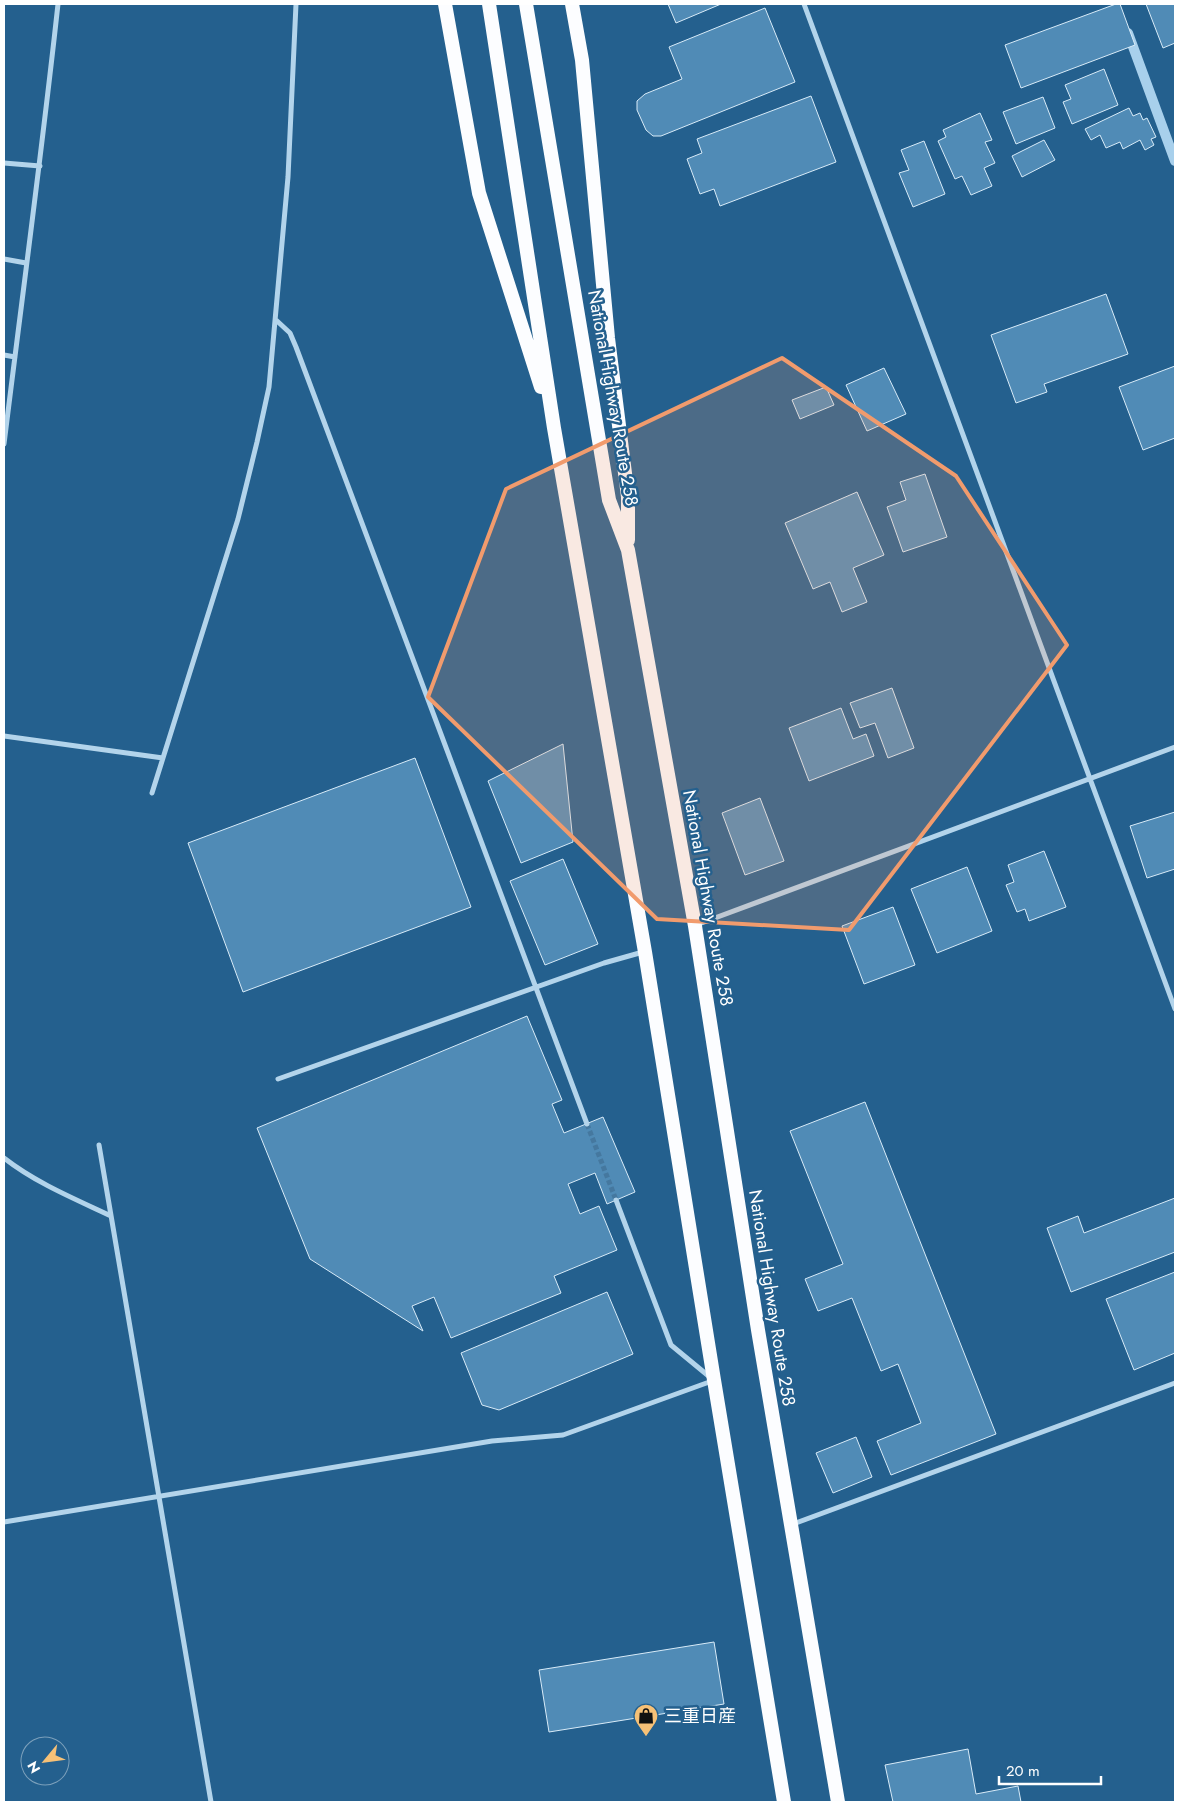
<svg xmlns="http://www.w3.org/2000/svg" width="1179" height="1806" font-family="Jost,'Noto Sans JP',sans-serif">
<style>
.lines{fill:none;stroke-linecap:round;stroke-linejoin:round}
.stream{stroke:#a8d0ec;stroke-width:10}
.building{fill:#508bb6;stroke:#d8ebf8}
.minor-tunnel{stroke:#45789f;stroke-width:5;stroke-dasharray:5 2.5;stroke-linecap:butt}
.minor{stroke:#b3d4eb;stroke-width:5}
.trunk{stroke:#fcfdff;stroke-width:14}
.marked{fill:#f19b6d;fill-opacity:0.2;stroke:#f19b6d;stroke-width:4;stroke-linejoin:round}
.labels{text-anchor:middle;stroke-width:5;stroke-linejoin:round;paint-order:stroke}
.street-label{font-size:18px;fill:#fff;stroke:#24608e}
.poi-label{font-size:18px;fill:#fff;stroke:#24608e;text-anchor:start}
</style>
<rect width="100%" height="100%" fill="#24608e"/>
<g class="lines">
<path class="stream" d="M1128,33l47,128"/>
</g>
<path class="building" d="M668,4h53l-45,19z
M1116,4h4l15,41 -114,43 -16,-43z
M1146,4h29v39l-12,5z
M765,8l30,74 -134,54h-8l-7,-6 -9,-20v-9l8,-7 37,-15 -13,-32z
M1104,69l14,36 -46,19 -9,-22 8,-3 -6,-14z
M811,96l25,66 -116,44 -6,-17 -14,5 -13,-35 15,-6 -5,-14z
M1043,97l12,31 -39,16 -13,-32z
M1129,108l4,8 7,-3 3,7 4,-2 9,19 -5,2 3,6 -9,5 -5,-10 -17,9 -3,-7 -14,6 -6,-13 -9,5 -6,-11z
M980,113l12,27 -7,2 10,21 -11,5 8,18 -21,9 -9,-19 -7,3 -17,-38 8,-4 -3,-7z
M1044,140l11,20 -33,17 -10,-21z
M924,141l21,53 -32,13 -14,-34 10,-3 -8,-20z
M1106,294l22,60 -84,30 3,8 -31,11 -25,-68z
M1175,366v72l-32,12 -24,-63z
M884,368l22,46 -39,17 -21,-46z
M826,387l8,18 -34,14 -8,-19z
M925,474l22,63 -44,15 -16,-45 19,-7 -6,-18z
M857,492l27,63 -31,13 14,34 -25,10 -12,-30 -17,7 -28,-66z
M892,688l22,60 -26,10 -13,-35 -15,5 -10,-25z
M841,708l12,31 13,-5 8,22 -65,25 -20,-53z
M563,744l10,98 -52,21 -33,-82z
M415,758l56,149 -228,85 -55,-149z
M760,798l24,63 -39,14 -23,-62z
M1175,812v57l-28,9 -17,-52z
M1044,851l22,56 -37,14 -4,-12 -8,3 -11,-27 8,-3 -6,-17z
M563,859l35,85 -53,21 -35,-84z
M967,867l25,64 -55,22 -26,-64z
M893,907l22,58 -51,19 -22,-58z
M527,1016l35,84 -10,4 12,29 39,-16 32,75 -28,12 -12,-31 -27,11 12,30 19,-8 18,44 -63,26 7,17 -110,45 -17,-41 -22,9 11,25 -113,-72 -53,-131z
M865,1102l131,332 -105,41 -14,-34 44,-18 -23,-59 -17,7 -29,-73 -34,13 -13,-32 38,-15 -53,-133z
M1175,1198v54l-104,40 -24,-64 31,-12 6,17z
M1175,1272v81l-41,17 -28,-71z
M607,1292l26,62 -134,56 -17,-5 -21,-52z
M856,1437l16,40 -39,16 -17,-40z
M714,1642l10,62 -175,28 -10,-62z
M968,1749l8,45 42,-8 3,16h-128l-8,-37z"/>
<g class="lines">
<path class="minor-tunnel" d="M587,1124l29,76"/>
<path class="minor" d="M804,4l371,1005
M4,163l36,3
M4,259l22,4
M276,320l14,13 6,14 291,777
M4,355l11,2
M4,444c18,-146 38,-293 54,-440
M4,736l159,22
M152,793l86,-274 19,-77 12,-55 19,-210 8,-173
M696,925l479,-178
M278,1079l326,-116 39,-11
M99,1145l112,657
M4,1158c32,25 71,41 107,58
M616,1200l55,145 40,33
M4,1522l488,-81 71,-6 149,-54
M793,1524l382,-141"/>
<path class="trunk" d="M445,4l34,189 62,194
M489,4l65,424 91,524 69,428 70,422
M526,4l83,496 19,50 67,376 63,404 80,472
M572,4l10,56 26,278 20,159v43"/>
</g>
<path class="marked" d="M782,358l174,118 111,169 -218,285 -192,-11 -229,-222 78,-208z"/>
<defs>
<symbol id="shop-pin" viewBox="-11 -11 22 30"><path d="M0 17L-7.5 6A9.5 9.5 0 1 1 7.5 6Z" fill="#f6c177" stroke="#24608e"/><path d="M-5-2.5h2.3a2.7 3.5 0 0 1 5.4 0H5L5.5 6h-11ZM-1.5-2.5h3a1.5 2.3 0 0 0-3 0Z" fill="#111"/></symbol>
</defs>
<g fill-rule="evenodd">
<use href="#shop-pin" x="632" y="1702" width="28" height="38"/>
</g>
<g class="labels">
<g class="street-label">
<text transform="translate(613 398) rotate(80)" y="6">National Highway Route 258</text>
<text transform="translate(708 898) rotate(80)" y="6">National Highway Route 258</text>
<text transform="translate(772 1298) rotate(81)" y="6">National Highway Route 258</text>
</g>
<g class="poi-label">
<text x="664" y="1722">三重日産</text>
</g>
</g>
<rect width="1179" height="1806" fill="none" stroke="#ffffff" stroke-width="10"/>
<g transform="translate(45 1761) rotate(241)"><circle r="24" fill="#24608e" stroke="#7ca0bb"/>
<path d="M0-4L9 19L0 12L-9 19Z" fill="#f6c177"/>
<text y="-8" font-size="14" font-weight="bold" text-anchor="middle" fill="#ffffff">N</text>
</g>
<path d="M999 1776v8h102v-8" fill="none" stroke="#ffffff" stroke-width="2.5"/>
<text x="1006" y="1776" font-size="15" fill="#ffffff" stroke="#24608e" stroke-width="4" paint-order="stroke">20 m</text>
</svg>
